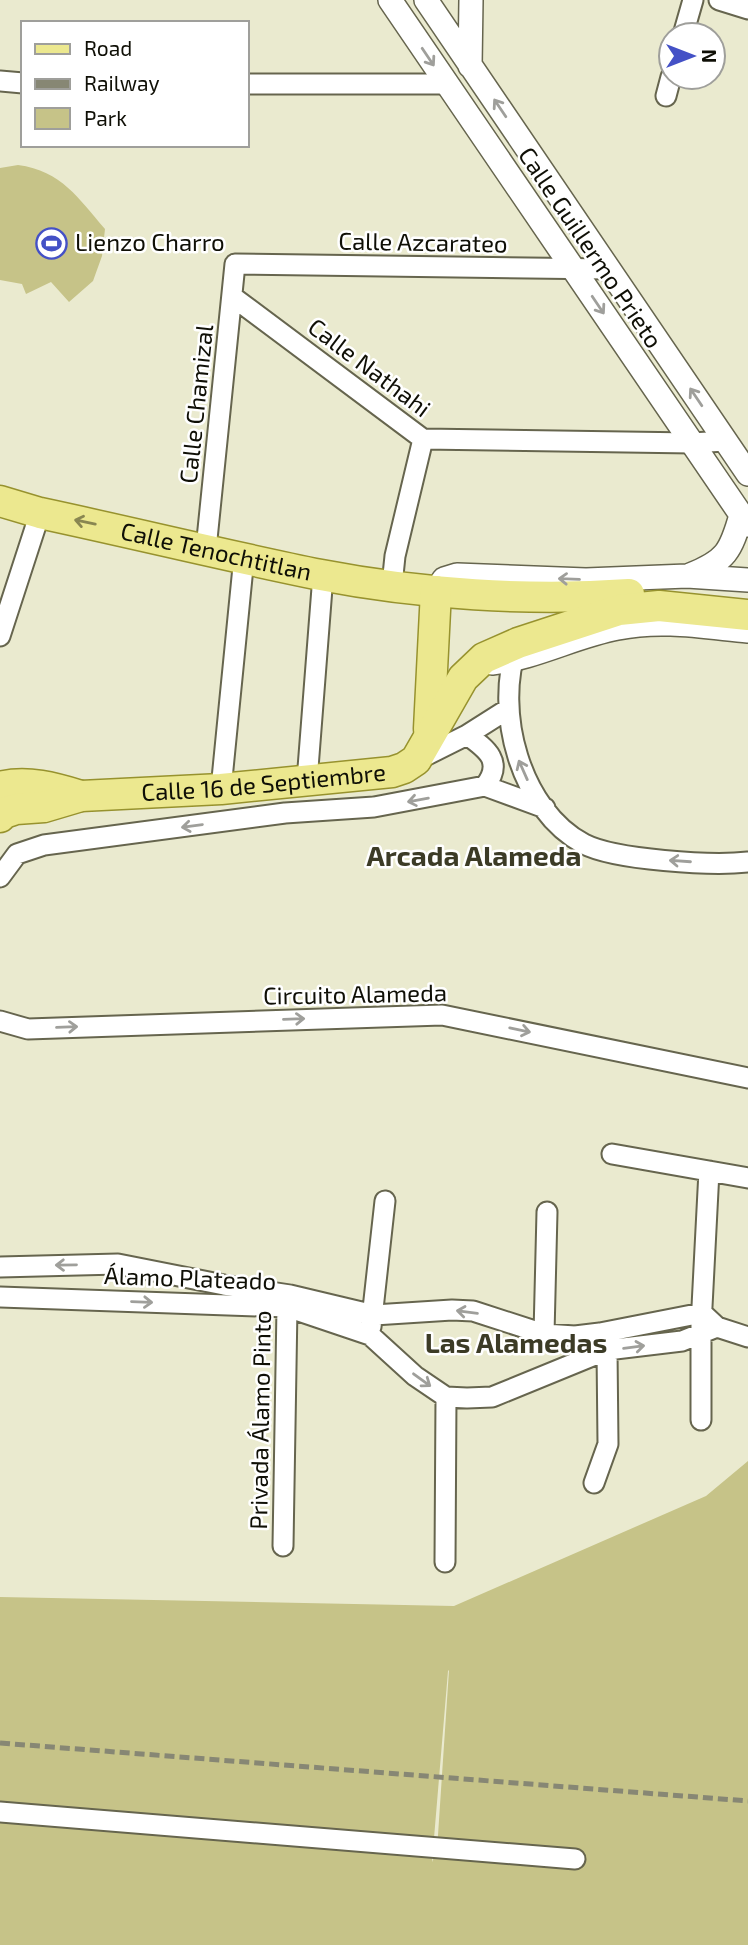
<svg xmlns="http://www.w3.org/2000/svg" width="748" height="1945" font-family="'Exo 2',sans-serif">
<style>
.green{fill:#c6c388;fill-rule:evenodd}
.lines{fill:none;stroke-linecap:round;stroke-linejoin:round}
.minor-casing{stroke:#66654e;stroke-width:23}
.tertiary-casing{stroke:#66654e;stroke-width:26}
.primary-casing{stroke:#97922e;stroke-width:33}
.minor{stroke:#fff;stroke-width:19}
.tertiary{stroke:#fff;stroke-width:23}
.primary{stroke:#ece88f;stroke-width:30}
.rail{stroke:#878774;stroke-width:5;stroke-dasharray:10 5;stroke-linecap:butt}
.oneway{stroke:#9f9f9b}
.oneway2{stroke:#898651}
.labels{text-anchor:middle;stroke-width:5;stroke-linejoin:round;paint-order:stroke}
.poi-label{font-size:24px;fill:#0f0f06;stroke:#fff;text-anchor:start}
.street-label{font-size:24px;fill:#0f0f06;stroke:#fff}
.quarter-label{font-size:28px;font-weight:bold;fill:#3c3b26;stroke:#fff}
</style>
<rect width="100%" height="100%" fill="#eaeacf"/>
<path class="green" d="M18,165c44,6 60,33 87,64l-3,27 -9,25 -24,21 -18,-20 -25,12 -4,-10 -22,-4v-112z
M748,1461v484h-748v-348l454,9 252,-110zM449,1670l-12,180 -5,12 16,-191z"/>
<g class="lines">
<defs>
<path id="minor" d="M719,0l29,9
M683,35l10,-35
M0,81l23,2
M247,84h200
M666,96l5,-19
M233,297l190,142
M423,439l269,4 33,-2
M206,549l29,-285 374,5
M392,585l3,-29 28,-117
M0,636l40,-123
M517,646c-23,65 3,164 67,198 31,16 128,22 164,18
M467,735l41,-26
M417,760l50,-25c20,14 37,27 18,51
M307,781l16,-206
M221,789l23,-232
M0,877l17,-23 27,-9 241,-32 89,-6 111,-21 60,22
M0,1021l28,8 414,-14 306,63
M612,1154l136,24
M0,1267l118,-3 106,21 66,10 84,20 78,-5 21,1 71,23 31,2 25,-3 102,-20 15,14 31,10
M0,1297l287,10 83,28 45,41 31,21 21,1 25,-1 115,-47 75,-9 35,-14
M371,1327l14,-126
M544,1334l3,-122
M701,1420v-94l8,-155
M594,1483l14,-39 -1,-94 -4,-9
M283,1546l4,-239 2,-11
M445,1562l1,-165
M0,1812l575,47"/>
<path id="tertiary" d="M390,0l358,525
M426,0l322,474
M470,66l1,-66
M690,575c36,-14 41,-24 51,-60
M436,591l8,-12 13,-4 129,5 101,-4 61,4
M492,663c44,-5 83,-27 126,-35 43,-9 87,-1 130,3"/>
<g id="primary">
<path id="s1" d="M0,501l40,12c94,20 187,43 281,62 98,19 209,26 308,19"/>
<path d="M429,729l7,-138"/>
<path d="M0,787c27,-7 55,1 81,9"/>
<path id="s2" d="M0,817l4,-4 12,-4 28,-2 37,-11 140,-7 171,-17 12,-4 12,-8 47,-82 21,-20 34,-15 101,-33 40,-4 89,9"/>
</g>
</defs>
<use href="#minor" class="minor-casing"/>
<use href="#tertiary" class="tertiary-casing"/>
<use href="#primary" class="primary-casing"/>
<use href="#minor" class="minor"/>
<use href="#tertiary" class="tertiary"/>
<use href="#primary" class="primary"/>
<path class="rail" d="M0,1743l748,58"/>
</g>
<defs><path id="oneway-shaft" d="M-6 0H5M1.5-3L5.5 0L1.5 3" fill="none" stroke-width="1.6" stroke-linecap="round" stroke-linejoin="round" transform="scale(1.75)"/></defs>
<g class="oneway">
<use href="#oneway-shaft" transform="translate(428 57) rotate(56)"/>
<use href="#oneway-shaft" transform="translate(500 108) rotate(-124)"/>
<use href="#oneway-shaft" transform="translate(598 305) rotate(56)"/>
<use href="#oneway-shaft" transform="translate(696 397) rotate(-124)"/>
<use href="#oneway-shaft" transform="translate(569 579) rotate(-178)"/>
<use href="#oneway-shaft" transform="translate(523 770) rotate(-114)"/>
<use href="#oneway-shaft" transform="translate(418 800) rotate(170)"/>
<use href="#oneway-shaft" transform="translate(192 826) rotate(172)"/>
<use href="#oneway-shaft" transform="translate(680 861) rotate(-176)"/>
<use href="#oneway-shaft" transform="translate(294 1019) rotate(-2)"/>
<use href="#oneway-shaft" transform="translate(67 1027) rotate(-2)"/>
<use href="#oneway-shaft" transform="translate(520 1030) rotate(12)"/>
<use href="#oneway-shaft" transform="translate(66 1265) rotate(179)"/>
<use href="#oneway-shaft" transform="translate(142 1302) rotate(2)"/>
<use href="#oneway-shaft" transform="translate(467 1312) rotate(-173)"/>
<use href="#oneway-shaft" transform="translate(634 1347) rotate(-7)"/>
<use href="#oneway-shaft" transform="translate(422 1380) rotate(36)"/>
</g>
<use class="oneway2" href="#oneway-shaft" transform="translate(85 522) rotate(-168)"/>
<defs>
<symbol id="stadium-ring" viewBox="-11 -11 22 22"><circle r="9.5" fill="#fff" stroke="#4451c6" stroke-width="1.5"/><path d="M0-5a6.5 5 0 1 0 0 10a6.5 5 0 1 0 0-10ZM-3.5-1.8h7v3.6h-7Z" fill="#4451c6"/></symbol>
</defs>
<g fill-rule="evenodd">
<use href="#stadium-ring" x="34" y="226" width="35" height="35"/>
</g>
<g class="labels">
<g class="poi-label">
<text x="75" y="251">Lienzo Charro</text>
</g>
<g class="street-label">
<text transform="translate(423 243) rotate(1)" y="8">Calle Azcarateo</text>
<text transform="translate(590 248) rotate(56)" y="8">Calle Guillermo Prieto</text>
<text transform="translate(369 368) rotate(37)" y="8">Calle Nathahi</text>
<text transform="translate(197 404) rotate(-84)" y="8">Calle Chamizal</text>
<text dy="8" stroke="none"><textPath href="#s1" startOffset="222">Calle Tenochtitlan</textPath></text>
<text dy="8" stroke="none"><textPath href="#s2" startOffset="268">Calle 16 de Septiembre</textPath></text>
<text transform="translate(355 995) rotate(-1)" y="8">Circuito Alameda</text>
<text transform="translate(190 1279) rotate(2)" y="8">Álamo Plateado</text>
<text transform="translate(261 1420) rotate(-89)" y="8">Privada Álamo Pinto</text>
</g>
<g class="quarter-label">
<text x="474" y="866">Arcada Alameda</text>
<text x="516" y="1353">Las Alamedas</text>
</g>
</g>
<rect x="21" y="21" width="228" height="126" fill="#ffffff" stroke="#9f9f9b" stroke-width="2"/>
<rect x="35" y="44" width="35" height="10" fill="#ece88f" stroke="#9f9f9b" stroke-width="2"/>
<text x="84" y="56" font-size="21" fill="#0f0f06">Road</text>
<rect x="35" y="79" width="35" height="10" fill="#878774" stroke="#9f9f9b" stroke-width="2"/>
<text x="84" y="91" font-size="21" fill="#0f0f06">Railway</text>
<rect x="35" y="108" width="35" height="21" fill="#c6c388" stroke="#9f9f9b" stroke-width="2"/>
<text x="84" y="126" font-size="21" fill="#0f0f06">Park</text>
<g transform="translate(692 56) rotate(90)"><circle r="33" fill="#ffffff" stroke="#9f9f9b" stroke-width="2"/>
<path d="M0-5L12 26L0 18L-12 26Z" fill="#4451c6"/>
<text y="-10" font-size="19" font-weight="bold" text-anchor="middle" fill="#0f0f06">N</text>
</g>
</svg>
